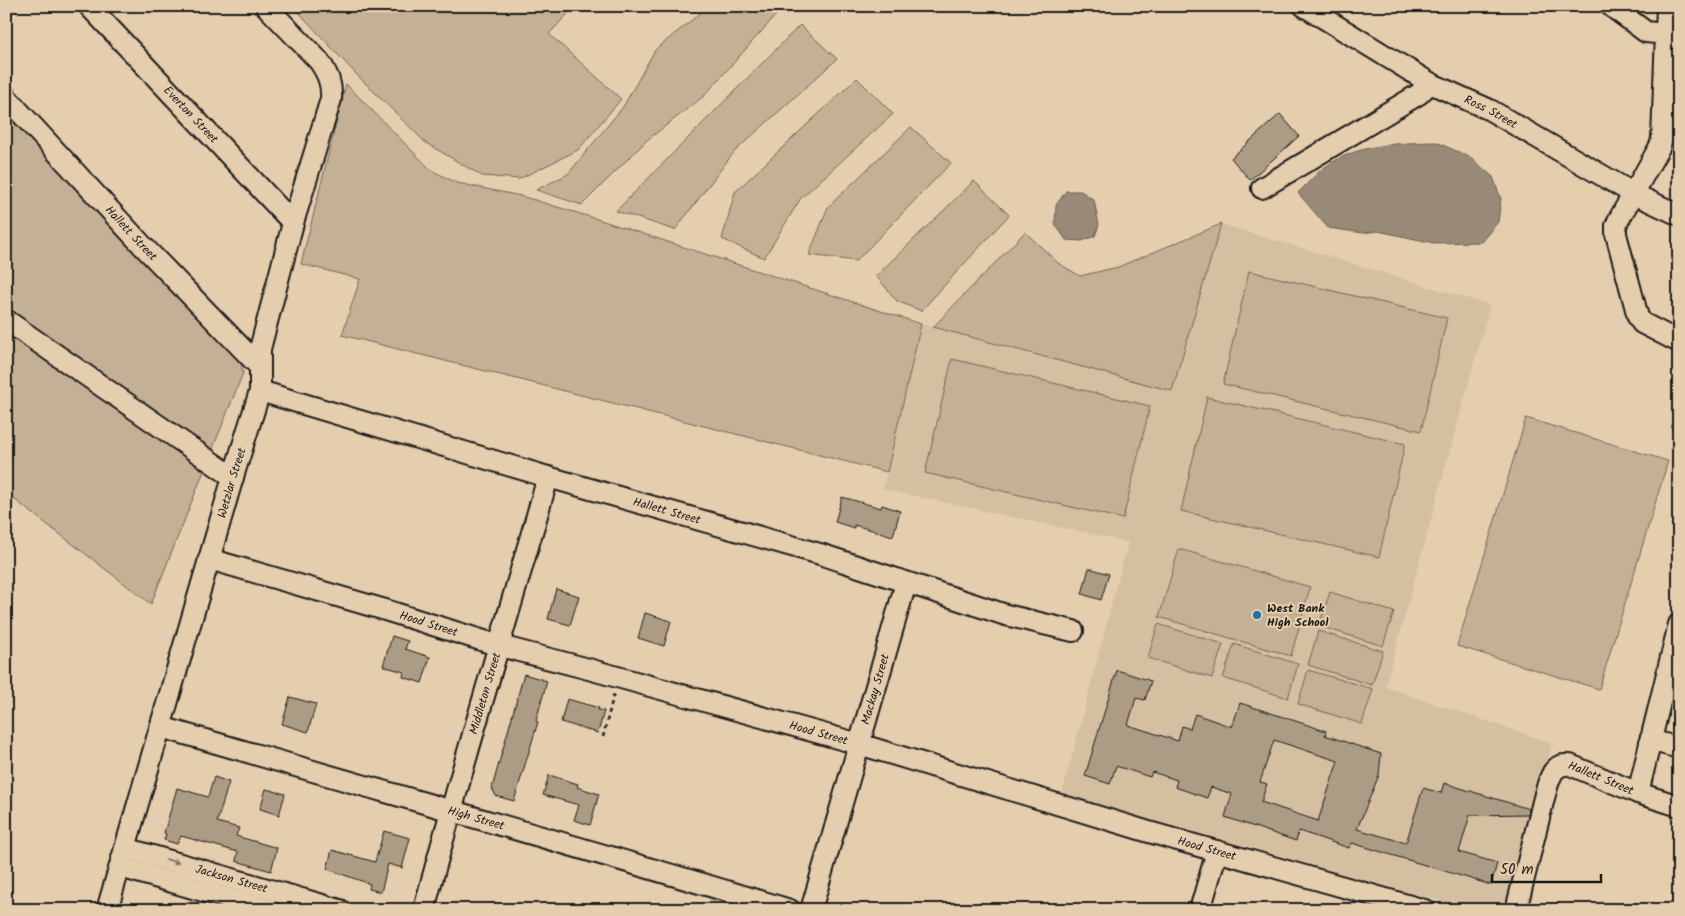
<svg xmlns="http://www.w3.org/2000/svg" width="1685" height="916" font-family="Kalam,sans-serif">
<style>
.built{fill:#d4bfa1}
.green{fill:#c4b195;stroke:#706658}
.water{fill:#988a76;stroke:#665e52}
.building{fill:#ad9c85;stroke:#1c1c1c;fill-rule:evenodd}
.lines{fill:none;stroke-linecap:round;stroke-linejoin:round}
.minor-casing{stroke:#1c1c1c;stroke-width:24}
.path{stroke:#1c1c1c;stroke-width:2.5;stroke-dasharray:4 4;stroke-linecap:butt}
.minor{stroke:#e5cead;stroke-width:20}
.oneway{fill:#807564}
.poi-dot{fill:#1f6fb2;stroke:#e5cead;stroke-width:2}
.labels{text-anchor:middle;stroke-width:4;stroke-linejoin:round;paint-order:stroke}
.street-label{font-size:12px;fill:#1c1c1c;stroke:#e5cead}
.poi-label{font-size:12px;font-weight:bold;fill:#1c1c1c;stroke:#e5cead;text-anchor:start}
</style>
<rect width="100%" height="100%" fill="#e5cead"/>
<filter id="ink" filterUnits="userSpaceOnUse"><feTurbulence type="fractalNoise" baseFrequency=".02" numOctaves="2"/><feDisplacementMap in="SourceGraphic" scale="10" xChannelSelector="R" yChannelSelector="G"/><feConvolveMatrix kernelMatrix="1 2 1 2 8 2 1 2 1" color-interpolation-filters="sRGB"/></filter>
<g filter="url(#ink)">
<path class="built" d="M1221,224l269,81 -105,382 167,56 -43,167h-37l-410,-116 66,-252 -245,-53 38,-165 251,66z"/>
<path class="green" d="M293,6h282l-26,28 72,65 -43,51 -59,29 -37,-3 -56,-33 -71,-70z
M709,6h75l-80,90 -58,45 -64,64 -46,-15 32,-16 55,-67 32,-57z
M800,25l37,34 -103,93 -59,78 -59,-19z
M857,78l36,36 -92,84 -37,60 -42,-19 13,-47z
M346,84l85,86 26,13 64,13 73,22 327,106 -34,148 -545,-137 18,-56 -59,-15z
M6,111l235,252 2,10 -92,231 -145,-111z
M911,127l40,36 -95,98 -47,-6 19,-48z
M974,181l35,34 -88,96 -24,-10 -21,-25z
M1221,224l-49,167 -239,-64 92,-95 33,31 22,13 38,-9z
M1249,271l198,47 -26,113 -198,-47z
M952,359l198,47 -27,113 -198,-46z
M1207,397l198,47 -26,113 -198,-46z
M1526,418l142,43 -69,228 -142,-43z
M1179,549l131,38 -19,69 -132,-39z
M1330,592l64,20 -11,34 -64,-20z
M1158,624l65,20 -11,34 -64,-20z
M1318,631l65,20 -11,34 -64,-20z
M1234,644l64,20 -10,34 -65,-20z
M1308,670l65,19 -11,35 -64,-20z"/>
<path class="water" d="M1436,142l36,16 21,19 8,22 -3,23 -17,20 -47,1 -56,-12 -15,2 -35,-5 -30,-35c7,-7 14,-15 22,-22 32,-27 77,-28 116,-29z
M1066,191h15l13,9 5,25 -4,11 -13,5 -16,-1 -11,-16 1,-19z"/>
<path class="building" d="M1280,114l19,22 -49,44 -19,-22z
M842,497l39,11 1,-3 18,6 -7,25 -39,-11v3l-19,-6z
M1089,568l20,6 -8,26 -19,-6z
M556,589l23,7 -9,29 -22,-6z
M645,613l26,8 -7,25 -26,-8z
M392,636l16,5 -3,8 25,8 -8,26 -19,-6 1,-5 -21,-6z
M1117,670l34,11 -6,19 -9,-2 -8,27 50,16 4,-15 8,3 5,-15 37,13 8,-24 86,28 -1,4 56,19 -2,21 -22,54 49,14 17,-55 18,5 3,-10 85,26 -1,5 -58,1 -11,37 38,11 -6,22 -139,-42 -3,5 -50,-17 -3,10 -71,-24 7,-23 -21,-7 -4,11 -32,-11 2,-7 -25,-8 -2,5 -34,-11 -6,18 -25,-8zM1274,740l64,21 -20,60 -57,-19 6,-18 -7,-2z
M524,674l23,7 -11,40 2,1 -24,79 -18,-5 -4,-8z
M290,697l26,7 -8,28 -26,-8z
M567,699l32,9 -1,2 6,1 -6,22 -37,-11z
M549,775l29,9 -1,3 22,7 -9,31 -16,-5 5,-15 -36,-10z
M214,777l15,5 -12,40 22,6 -3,8 41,12 -6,23 -35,-10 2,-9 -57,-16 -4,8 -13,-4 2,-6 -2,-1 13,-45 31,9z
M266,789l19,5 -6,21 -19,-6z
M384,831l26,7 -8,30 -14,-4 -7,28 -12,-3 1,-5 -43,-15 5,-19 43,12z"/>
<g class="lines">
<defs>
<g id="minor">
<path id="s1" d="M89,6l204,217"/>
<path id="s2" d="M1304,6l126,77 60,27 144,84 45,21"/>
<path d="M1611,6l35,26 20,2"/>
<path d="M1667,6l-5,133 -2,7 -42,75 -2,5v8l22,83 4,6 37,19"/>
<path id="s3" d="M6,97l136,148 117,121"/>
<path d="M1262,188l157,-94 11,-11"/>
<path d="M6,320l227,157"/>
<path id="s4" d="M260,391l288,86 272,77 186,61 67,16"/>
<path id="s5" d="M209,559l173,50 118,37 85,22 274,76 290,88 276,78"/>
<path id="s6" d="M161,727c209,61 420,120 629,183"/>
<path d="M1650,740l29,8"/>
<path d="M1638,793l41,-169"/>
<path id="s7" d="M125,848l215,62"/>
<path d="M120,867l149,43"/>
<path id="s8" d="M107,910l126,-433 27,-86v-42l33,-126 38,-124c1,-15 -3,-25 -12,-38l-53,-55"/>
<path id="s9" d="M424,910c38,-145 83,-289 124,-433"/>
<path id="s10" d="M811,910l95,-327"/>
<path d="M1200,910l17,-59"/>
<path id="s11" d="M1516,910l29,-116c4,-13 7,-32 25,-29l68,28 41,13"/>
</g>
</defs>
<use href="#minor" class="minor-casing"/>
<path class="path" d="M603,737l11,-44"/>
<use href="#minor" class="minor"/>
</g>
<defs><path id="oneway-solid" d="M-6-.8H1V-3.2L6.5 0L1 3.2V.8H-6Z" transform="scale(1.25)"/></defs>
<use class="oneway" href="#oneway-solid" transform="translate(172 861) rotate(16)"/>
</g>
<circle class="poi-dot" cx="1257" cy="615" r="5"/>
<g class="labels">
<g class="street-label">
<text dy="4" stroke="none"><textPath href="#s2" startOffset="215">Ross Street</textPath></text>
<text dy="4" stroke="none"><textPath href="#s1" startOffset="149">Everton Street</textPath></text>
<text dy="4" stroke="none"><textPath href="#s3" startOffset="185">Hallett Street</textPath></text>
<text dy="4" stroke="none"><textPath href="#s8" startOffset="445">Wetzlar Street</textPath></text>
<text dy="4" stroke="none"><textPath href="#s4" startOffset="424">Hallett Street</textPath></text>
<text dy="4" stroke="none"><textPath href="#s5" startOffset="229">Hood Street</textPath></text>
<text dy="4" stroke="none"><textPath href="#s10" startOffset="230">Mackay Street</textPath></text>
<text dy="4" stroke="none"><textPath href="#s9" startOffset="225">Middleton Street</textPath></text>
<text dy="4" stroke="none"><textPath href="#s5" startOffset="634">Hood Street</textPath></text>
<text dy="4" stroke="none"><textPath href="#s11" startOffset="196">Hallett Street</textPath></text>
<text dy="4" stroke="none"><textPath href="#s6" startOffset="328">High Street</textPath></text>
<text dy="4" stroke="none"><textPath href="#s5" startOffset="1039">Hood Street</textPath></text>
<text dy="4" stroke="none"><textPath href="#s7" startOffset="111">Jackson Street</textPath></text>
</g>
<g class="poi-label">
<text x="1267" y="612">West Bank<tspan x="1267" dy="14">High School</tspan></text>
</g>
</g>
<rect width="1685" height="916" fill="none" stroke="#e5cead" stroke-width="25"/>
<rect x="12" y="12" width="1660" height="891" fill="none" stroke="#1c1c1c" stroke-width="2" filter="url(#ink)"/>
<path d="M1492 874v8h109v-8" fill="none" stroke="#1c1c1c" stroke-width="2.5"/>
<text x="1500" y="874" font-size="15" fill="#1c1c1c" stroke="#e5cead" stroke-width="4" paint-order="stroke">50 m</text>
</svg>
